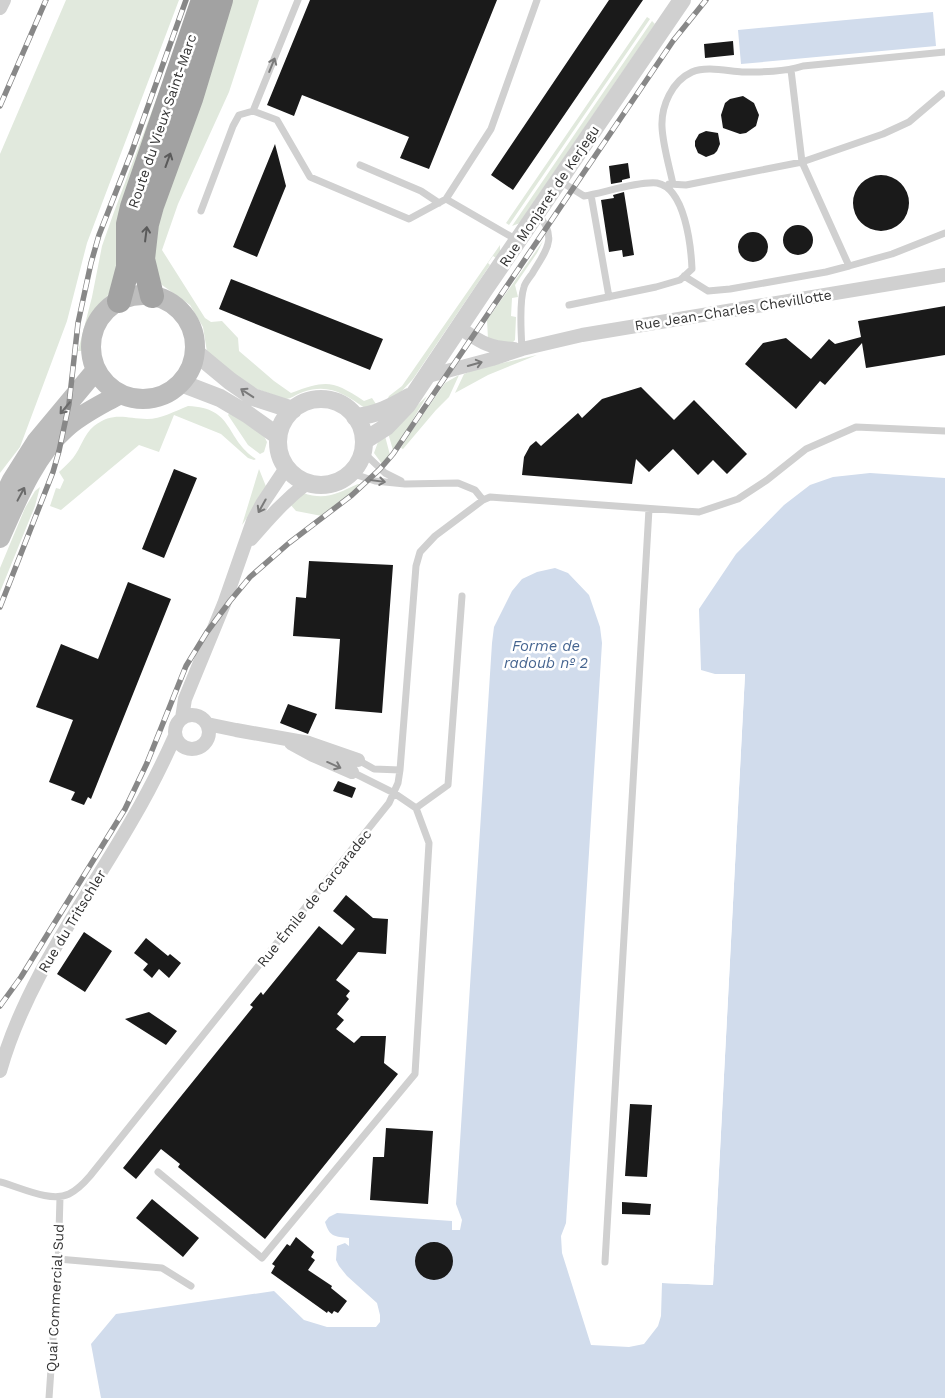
<svg xmlns="http://www.w3.org/2000/svg" width="945" height="1398" font-family="'Work Sans',sans-serif">
<style>
.green{fill:#e1e9dd}
.water{fill:#d1dcec}
.pier{fill:#fff}
.building{fill:#1a1a1a}
.lines{fill:none;stroke-linecap:round;stroke-linejoin:round}
.service{stroke:#d0d0d0;stroke-width:7}
.minor{stroke:#d0d0d0;stroke-width:14}
.tertiary{stroke:#d0d0d0;stroke-width:18}
.secondary{stroke:#bdbdbd;stroke-width:20}
.trunk{stroke:#a2a2a2;stroke-width:24}
.rail-casing{stroke:#888;stroke-width:5.5}
.rail{stroke:#fff;stroke-width:4;stroke-dasharray:11;stroke-linecap:butt}
.oneway{stroke:#7a7a7a}
.oneway2{stroke:#5a5a5a}
.oneway3{stroke:#6a6a6a}
.labels{text-anchor:middle;stroke-width:5;stroke-linejoin:round;paint-order:stroke}
.street-label{font-size:14px;fill:#333;stroke:#fff}
.water-label{font-size:15px;font-style:italic;fill:#466590;stroke:#fff}
</style>
<rect width="100%" height="100%" fill="#fff"/>
<path class="green" d="M66,0h113l-92,243 -20,78 -47,126 -20,26v-319z
M231,0h28l-30,92 -51,112 -16,46 43,68 6,4 11,-1 16,17 1,13 35,30 17,12c36,-13 41,-13 73,8l8,-3 4,6 -11,4c-21,-14 -36,-25 -62,-16 -7,2 -11,7 -18,7l-37,-13 -41,-34 -4,-25 -13,-22 -28,-20 -3,-4 -8,-34z
M647,17l3,2 -141,206 -3,-2z
M652,21l3,3 -126,185 -9,14 -8,3z
M171,60c-20,77 -37,155 -61,231 -2,6 -5,7 -9,11 -13,14 -18,30 -18,49h-5l14,-54 10,-51 12,-34z
M543,241l-6,12 -22,32 3,12 -6,1 -1,18 5,1 -1,23 -3,3 -24,-4 -1,-19z
M500,245v8l-4,5 -3,-2 -5,7 2,2 -77,114 -13,14 -14,9 3,-6 13,-10z
M537,355l-49,20 -33,18 9,-19 12,-5z
M459,375l-10,22 -13,13 -33,39 -2,-1 5,-9 39,-56z
M427,396l-21,35 -13,19 -5,-17z
M188,406c47,2 36,32 68,53l-2,1 -6,-2 -27,-24 -47,-19 -15,37 -20,-7 -78,65 -11,-4 6,-18 4,1 4,-9 -5,-8c5,-5 10,-9 14,-14 8,-10 11,-24 21,-32 20,-15 32,-7 53,-7 14,0 28,-8 41,-13z
M230,412l34,24 3,6 -3,10 -4,2 -12,-9 -20,-30z
M385,436l5,19 -8,9 -8,-11 4,-11z
M259,469l8,20 -25,36z
M358,484h5l-41,32 -26,-5 -7,-8 14,-10c23,8 35,0 55,-9z
M40,487l-5,19 -35,86v-24l25,-60 10,-17z"/>
<path class="water" d="M933,12l3,34 -195,18 -3,-34z
M870,473l75,5v920h-844l-10,-54 25,-30 158,-23 30,29 23,7h49l4,-5v-7l-3,-12 -30,-27 -8,-10 -3,-6 1,-14 8,-3 4,3v-8c-14,-2 -19,0 -24,-16l4,-5 8,-4 115,8v9h8l2,-10 -6,-16 36,-561 2,-16 18,-36 10,-12 15,-7 18,-4 13,5 21,22 11,32 2,16 -36,580 -5,13 1,17 29,92 38,2 15,-3 14,-18 3,-10 1,-33 51,2 32,-611h-30l-14,-4 -2,-61 37,-55 48,-49 26,-20 23,-8z"/>
<path class="pier" d="M705,674h40l-32,611 -51,-2v-2l48,1 32,-605 -27,-1z"/>
<path class="building" d="M310,0h187l-68,169 -29,-11 9,-21 -107,-42 -8,21 -27,-11z
M609,0h34l-130,190 -22,-15z
M733,41l1,14 -29,3 -1,-14z
M743,96l11,7 5,12 -3,11 -10,7 -6,1 -17,-6 -2,-13 4,-12 5,-4z
M706,131l12,2 2,11 -3,7 -3,3 -8,3 -8,-4 -3,-7v-5l4,-7z
M275,144l11,42 -29,71 -24,-10z
M628,163l2,15 -8,2v2l-11,2 -2,-18z
M853 203a28 28 0 1 1 56 0a28 28 0 1 1-56 0Z
M624,192l10,63 -11,2 -1,-7 -13,2 -8,-52 13,-2 -1,-3z
M783 240a15 15 0 1 1 30 0a15 15 0 1 1-30 0Z
M738 247a15 15 0 1 1 30 0a15 15 0 1 1-30 0Z
M231,279l152,60 -13,31 -151,-61z
M945,306v49l-79,13 -4,-25 -37,42 -5,-4 -24,28 -51,-45 18,-21 23,-5 25,21 18,-20 6,5 26,-7 -3,-16z
M641,387l33,33 20,-20 53,54 -20,20 -14,-14 -15,15 -25,-26 -24,23 -13,-13 -4,25 -110,-9 2,-18 6,-11 6,-5 5,5 37,-33 4,5 20,-19z
M174,469l23,9 -33,80 -22,-9z
M309,561l84,4 -11,148 -47,-4 5,-70 -47,-3 3,-39 10,1z
M128,582l43,17 -80,200 -3,-2 -4,8 -13,-5 4,-8 -26,-10 24,-62 -37,-13 25,-63 37,15z
M288,704l29,10 -9,20 -28,-11z
M338,781l18,7 -4,10 -19,-7z
M346,895l27,23 15,1 -2,35 -28,-2 -22,28 14,11 -4,5 3,3 -12,15 7,6 -8,9 18,14 7,-7h25l-2,27 14,11 -133,165 -87,-72 2,-3 -19,-15 -25,30 -13,-11 130,-161 -3,-2 11,-13 2,3 56,-69 23,19 13,-16 -22,-18z
M84,932l28,19 -27,41 -28,-18z
M146,938l22,18 2,-2 11,9 -12,15 -10,-9 -7,9 -9,-8 5,-6 -14,-11z
M149,1012l28,19 -11,14 -41,-26z
M630,1104l22,1 -5,72 -22,-1z
M386,1128l47,3 -5,73 -58,-4 3,-43h11z
M152,1199l47,39 -16,19 -47,-39z
M622,1202l29,2 -1,11 -28,-1z
M296,1237l18,15 -3,5 4,3 -7,10 24,16 -1,2 16,13 -9,12 -4,-2 -2,3 -4,-3 -1,2 -56,-40 4,-7 -3,-2 15,-20 3,2z
M415 1261a19 19 0 1 1 38 0a19 19 0 1 1-38 0Z"/>
<g class="lines">
<path class="service" d="M791,70l11,92 47,104 43,-12 53,-21
M253,111l45,-111
M360,165l61,26 18,12
M560,181l24,15c19,-3 55,-15 73,-13 28,5 34,63 35,86l-12,11 -24,7 -87,18
M669,184l17,1 116,-23 81,-28 26,-12 33,-28
M673,184c-4,-19 -10,-38 -11,-57 -1,-21 10,-46 30,-55 14,-6 35,-1 50,0 21,0 42,0 61,-6l142,-14
M591,195l18,102
M446,199l71,41
M201,211l32,-85 6,-11 14,-4 24,9 33,57 99,42 37,-20 45,-70 46,-129
M684,276l24,15 22,-2 96,-17 23,-6
M522,349c-1,-16 -3,-47 2,-62 1,-4 5,-9 8,-13 14,-24 27,-36 5,-61
M363,452l22,21 16,8
M351,473l24,8 30,3 53,-1 17,7 8,10
M358,760l16,9 26,1
M416,808l32,-23 14,-189
M158,1172l104,86 153,-184 14,-231 -13,-35 -22,-15 -42,-21
M0,1182c20,5 50,21 69,12 8,-4 15,-11 21,-18l299,-373 9,-20 2,-13 16,-204 4,-14 15,-16 48,-36 7,-3 209,15 39,-13 29,-19 39,-31 50,-22 89,4
M58,1259l104,9 29,18
M605,1262l44,-753
M49,1398l9,-131 2,-70"/>
<path class="minor" d="M0,8l4,-8
M460,328c21,14 28,20 54,21
M428,376l64,-17 30,-10 60,-14 363,-60
M251,539c18,-21 34,-39 56,-56
M175 732a17 17 0 1 1 34 0a17 17 0 1 1-34 0Z
M182,718l3,-19 39,-95 29,-83 9,-17 24,-36
M207,724l29,6 73,13 49,17
M291,743l22,12 39,17
M0,1071c26,-92 85,-169 132,-251 16,-27 30,-55 43,-84"/>
<path class="tertiary" d="M195,352l35,29 23,16 40,13
M181,383l39,15 27,16 31,22
M278 442a43 43 0 1 1 86 0a43 43 0 1 1-86 0Z
M355,417c21,-2 37,-10 54,-20
M364,441l22,-14 21,-22 77,-115 198,-290"/>
<path class="secondary" d="M91 347a52 52 0 1 1 104 0a52 52 0 1 1-104 0Z
M0,504l12,-24 24,-38 60,-72
M0,538c16,-36 35,-83 65,-109 16,-15 36,-24 55,-35"/>
<path class="trunk" d="M152,296l-9,-37 4,-35 5,-18 39,-107 30,-99
M119,301l9,-34v-43l4,-17 71,-207"/>
<defs>
<path id="rail" d="M0,106l46,-106
M0,607l53,-135 6,-21 10,-47 9,-81 13,-60 8,-28 33,-84 54,-151
M0,1006l21,-29 104,-168 22,-46 39,-97 21,-34 23,-31 20,-24 39,-34 63,-48 28,-26 13,-15 280,-413 33,-41"/>
</defs>
<use href="#rail" class="rail-casing"/>
<use href="#rail" class="rail"/>
</g>
<defs><path id="oneway-shaft" d="M-6 0H5M1.5-3L5.5 0L1.5 3" fill="none" stroke-width="1.6" stroke-linecap="round" stroke-linejoin="round" transform="scale(1.25)"/></defs>
<g class="oneway">
<use href="#oneway-shaft" transform="translate(272 65) rotate(-68)"/>
<use href="#oneway-shaft" transform="translate(475 364) rotate(-16)"/>
<use href="#oneway-shaft" transform="translate(247 393) rotate(-147)"/>
<use href="#oneway-shaft" transform="translate(378 481) rotate(8)"/>
<use href="#oneway-shaft" transform="translate(262 506) rotate(119)"/>
<use href="#oneway-shaft" transform="translate(334 765) rotate(24)"/>
</g>
<g class="oneway2">
<use href="#oneway-shaft" transform="translate(168 160) rotate(-70)"/>
<use href="#oneway-shaft" transform="translate(146 234) rotate(-83)"/>
</g>
<g class="oneway3">
<use href="#oneway-shaft" transform="translate(65 408) rotate(130)"/>
<use href="#oneway-shaft" transform="translate(21 494) rotate(-62)"/>
</g>
<g class="labels">
<g class="street-label">
<text transform="translate(162 121) rotate(-71)" y="5">Route du Vieux Saint-Marc</text>
<text transform="translate(549 196) rotate(-56)" y="5">Rue Monjaret de Kerjegu</text>
<text transform="translate(733 310) rotate(-9)" y="5">Rue Jean-Charles Chevillotte</text>
<text transform="translate(314 898) rotate(-51)" y="5">Rue Émile de Carcaradec</text>
<text transform="translate(72 921) rotate(-59)" y="5">Rue du Tritschler</text>
<text transform="translate(55 1298) rotate(-87)" y="5">Quai Commercial Sud</text>
</g>
<g class="water-label">
<text x="546" y="651">Forme de<tspan x="546" dy="17">radoub nº 2</tspan></text>
</g>
</g>
</svg>
